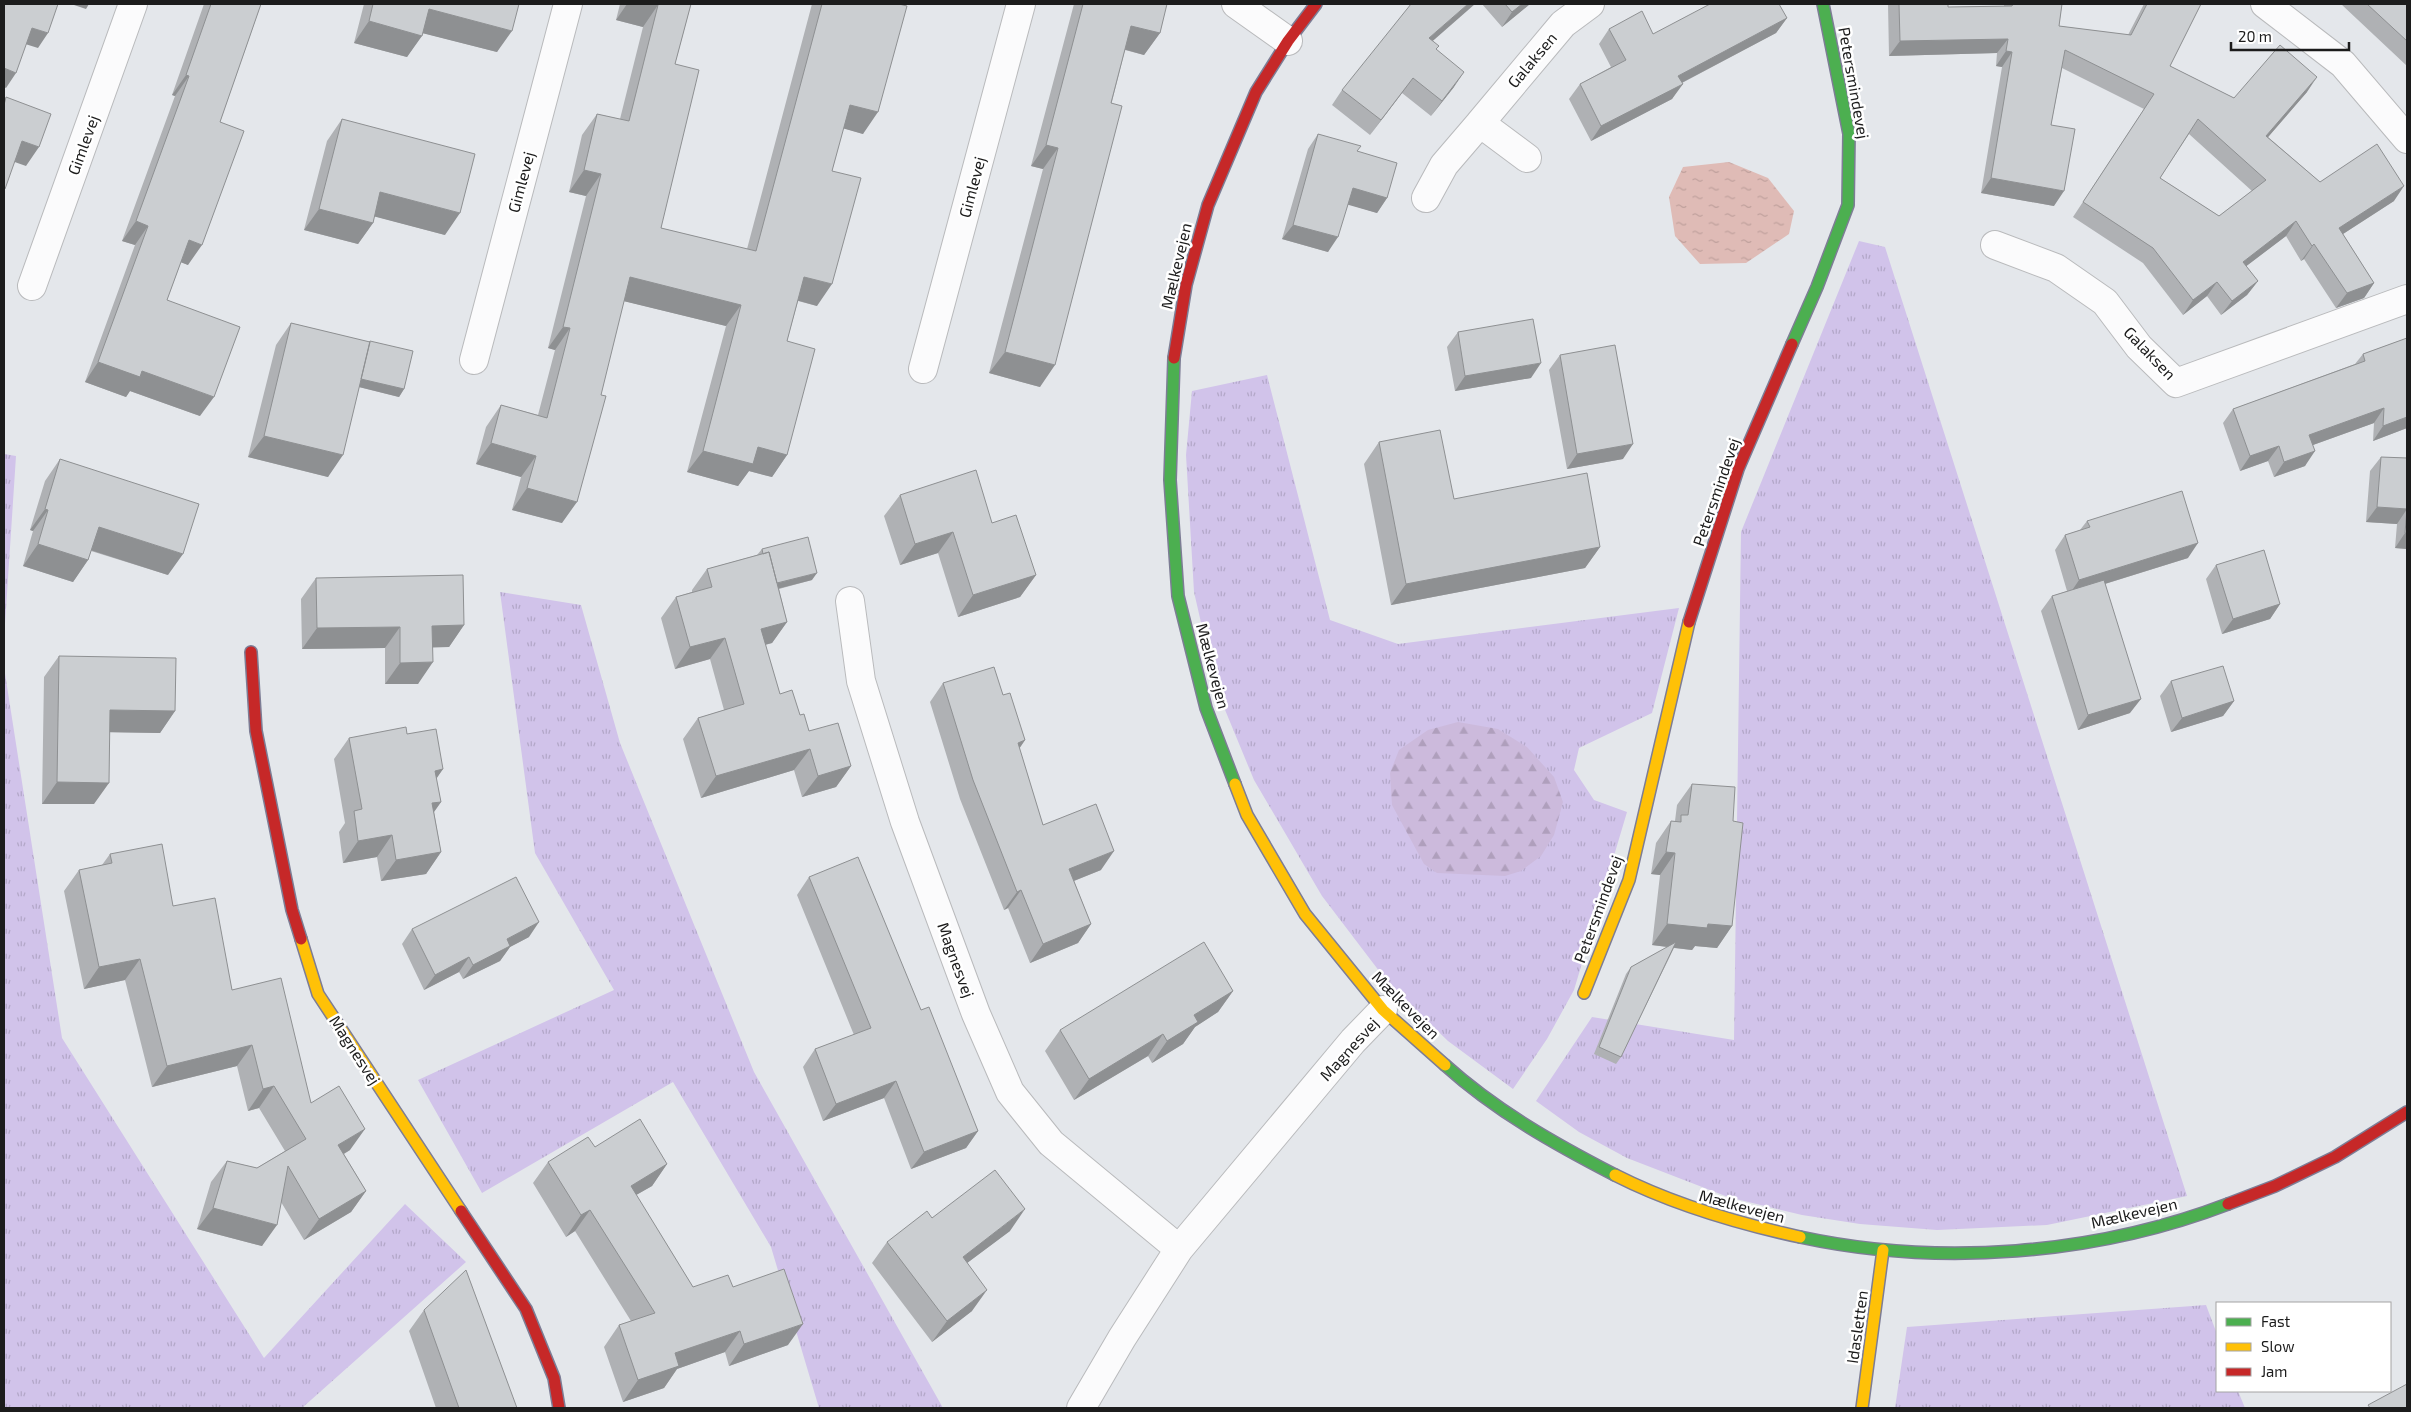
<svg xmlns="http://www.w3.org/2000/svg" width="2411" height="1412" font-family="'Exo 2',sans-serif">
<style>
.grass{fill:url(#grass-tufts)}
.forest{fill:url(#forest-firs)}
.water{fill:url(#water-ripples)}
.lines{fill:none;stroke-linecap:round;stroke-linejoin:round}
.street-casing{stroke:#b9babc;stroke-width:30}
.fast-casing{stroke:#7d7d95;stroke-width:14}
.slow-casing{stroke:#7d7d95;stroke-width:14}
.jam-casing{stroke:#7d7d95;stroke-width:14}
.street{stroke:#fbfbfc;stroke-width:28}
.fast{stroke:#4caf50;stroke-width:11}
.slow{stroke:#ffc107;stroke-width:11}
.jam{stroke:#c62828;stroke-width:11}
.wall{fill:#afb1b4;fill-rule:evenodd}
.shaded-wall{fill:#8e9092}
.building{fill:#cbced1;stroke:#8e9092;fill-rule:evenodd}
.labels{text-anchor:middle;stroke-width:5;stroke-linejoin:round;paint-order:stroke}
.street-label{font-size:16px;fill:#1c1c1c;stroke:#fff}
</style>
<defs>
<pattern id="grass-tufts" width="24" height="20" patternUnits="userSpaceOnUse" patternTransform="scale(1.25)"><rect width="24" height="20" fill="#d1c3ea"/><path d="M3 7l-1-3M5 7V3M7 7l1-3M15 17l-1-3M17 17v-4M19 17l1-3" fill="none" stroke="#b3a7c8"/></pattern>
<pattern id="forest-firs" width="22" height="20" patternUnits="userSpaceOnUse" patternTransform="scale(1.25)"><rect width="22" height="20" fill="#ccbadc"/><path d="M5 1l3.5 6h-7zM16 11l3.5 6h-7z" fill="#af9fbc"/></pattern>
<pattern id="water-ripples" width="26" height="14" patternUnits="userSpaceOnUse" patternTransform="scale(1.25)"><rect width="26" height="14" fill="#dfbbb6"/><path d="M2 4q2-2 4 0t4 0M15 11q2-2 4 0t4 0" fill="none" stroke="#bfa09c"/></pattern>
</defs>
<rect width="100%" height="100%" fill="#e4e7eb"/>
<path class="grass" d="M1859,241l26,6 302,949 -140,29 -110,5 -77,-6 -58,-9 -74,-18 -101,-39 -48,-26 -43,-31 56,-84 142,23 7,-508z
M1267,375l63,245 68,24 281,-36 -27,105 -73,35 -5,22 20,30 33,12 -53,178 -27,49 -34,50 -65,-48 -59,-57 -67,-88 -68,-116 -38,-92 -22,-96 -8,-137 6,-64z
M4,454l12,2 -12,183z
M500,592l81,13 39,138 134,329 189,336h-124l-48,-161 -98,-165 -191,111 -64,-113 196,-90 -79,-137z
M4,667l58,371 202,320 141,-154 61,58 -164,146h-298z
M2206,1305l11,29v57h21l7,17h-350l12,-81z"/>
<path class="forest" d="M1458,722l40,7 29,18 27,30 9,25 -9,33 -13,21 -20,15 -16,5 -68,-3 -13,-9 -32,-59 -2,-32 9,-23 29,-20z"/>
<path class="water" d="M1729,162l39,16 26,33 -5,23 -43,29 -46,1 -25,-28 -6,-39 14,-30z"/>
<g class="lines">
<defs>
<path id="street" d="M1236,4l52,37
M2265,4l78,60 64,75
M1527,158l-47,-35 83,-99 27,-20
M1426,198l18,-33 36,-42
M1995,245l61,23 49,34 34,45 37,36 231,-84
M32,286l101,-282
M474,360l94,-356
M923,369l98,-365
M850,601l11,80 44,141 71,192 34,78 41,51 128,106
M1081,1408l41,-70 57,-89 174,-208 30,-31"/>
<path id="fast" d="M1792,344l25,-57 31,-82 1,-71 -26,-130
M1174,358l-4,122 8,116 28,112 29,76
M1445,1065c51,46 110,79 170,110
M1800,1237c139,30 295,18 428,-33"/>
<path id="slow" d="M1235,784l12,31 58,99 78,96 62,55
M301,939l17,55 143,217
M1584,993l45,-113 60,-258
M1615,1175c59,30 121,48 185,62
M1862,1408l21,-158"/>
<path id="jam" d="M1174,358l12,-73 22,-80 48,-113 32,-51 28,-37
M1689,622l49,-153 54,-125
M251,652l5,79 36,179 9,29
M2228,1204l47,-18 60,-29 72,-45
M461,1211l65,98 28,69 5,30"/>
</defs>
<use href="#street" class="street-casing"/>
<use href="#fast" class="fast-casing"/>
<use href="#slow" class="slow-casing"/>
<use href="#jam" class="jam-casing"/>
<use href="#street" class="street"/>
<use href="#fast" class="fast"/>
<use href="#slow" class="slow"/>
<use href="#jam" class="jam"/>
</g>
<path class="wall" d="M204,4h57l-41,118 -32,143 -7,-3 -14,38 33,116 -70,-25 -4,6 -41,-15 50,-137 -13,-4 53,-145 -3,-1z
M364,4h155l-22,48 -74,-19 -16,24 -53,-14z
M620,4h71l-16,60 -14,164 86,21 65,-245h87l-36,130 -20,-6 -11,43 -15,135 -19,-5 -11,40v114l-15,22 -23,-6 -11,15 -51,-14 39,-146 -102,-25 -62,222 -50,-13 9,-33 -45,-13 10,-37 15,-22 37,10 17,-65 -7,-2 38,-152 -17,-4 13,-57 15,-21 23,5 23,-92 -27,-7z
M1074,4h92l-6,29 -16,22 -19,-5 -85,337 -51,-14 54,-204 -12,-3z
M1482,4h48l-28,23z
M1888,4h60v3l56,-1v-2h58l-3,22 69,9 16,-31h57l-31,62 64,32 73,-6 -39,45 52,45 74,19 -51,33 31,49 -10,15 -28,10 -32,-49 -3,2 -15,-25 -40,30 12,15 -11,14 -26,20 -14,-19 -24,19 -40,-52 -70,-46 71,-108 -82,-41 -11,57 3,81 -73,-13 21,-126 -6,-1 1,-13 -108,3zM2189,134l63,57 -33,25 -59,-38z
M2341,4h66v62z
M1787,18l-11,15 -94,50 -10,16 -81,42 -22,-42 11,-15 31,-17 -12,-23 10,-15 44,5z
M1432,41l22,46 -23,29 -29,-23 -32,42 -38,-30 10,-15z
M342,119l103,116 -71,-19 -1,7 -15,21 -54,-14 23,-89z
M1318,134l39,17 30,47 -10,15 -29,-9 -20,48 -46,-13 26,-90z
M291,323l78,19 1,-1 34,48 -5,8 -40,-10 -31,90 -80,-20 28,-112z
M1458,332l73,46 -76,13 -8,-44z
M2407,338v90l-34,13 1,-18 -61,22 -8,21 -31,11 -6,-16 -28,10 -17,-48 10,-14 122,-45 8,-10z
M1560,355l63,104 -56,10 -18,-99z
M1379,442l75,57 146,48 -15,21 -194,37 -27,-141z
M2381,457l26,1v91l-12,-1 2,-24 -31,-2 4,-51z
M60,459l108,116 -77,-24 -3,9 -15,22 -50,-16 10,-35 -3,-1 15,-49z
M900,495l92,28 44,52 -16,22 -62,20 -20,-64 -38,12 -16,-49z
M2087,521l101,37 -83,26 25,129 -52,17 -37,-119 11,-15 15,-5 -12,-41 10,-15 15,-5z
M762,549l50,31 -33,9 8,33 -15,21 -7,2 15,49 20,21 9,16 42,35 -15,21 -34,10 -8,-27 -93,28 -18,-59 15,-21 26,-8 -14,-51 -35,10 -14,-51 15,-21 16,-5v-2l15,-21 50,-14z
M2216,565l64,39 -10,15 -48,15 -16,-55z
M316,578l148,47 -15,22h-17l-14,37h-33v-36l-83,1 -1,-50z
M59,656l116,55 -15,22 -50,-1 -16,72h-52l2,-127z
M2171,681l63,20 -11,15 -52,16 -11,-36z
M943,683l60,12 22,45 -6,9 24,76 58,45 -27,11 17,43 -13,19 -48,20 -22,-55 -4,2 -44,-111 -30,-97z
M349,738l94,31 -7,9 5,24 -7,10 7,40 -15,22 -45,7 -4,-24 -34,6 -4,-31 6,-9 -11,-64z
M1692,784l41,37 -1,105 -15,22 -22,-2 -3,4 -18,-2 -53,109 -5,7 -22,-10 32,-80 5,-7 37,-20 -16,-2 8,-70 -9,-1 5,-31 15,-22h4l2,-16z
M110,854l63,52 138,197 39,47 -6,4 22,37 -15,21 -47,28 -23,-38 -19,44 -65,-17 14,-47 16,-21 30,7 28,-17 -26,-43 -11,3 -11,-45 -85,21 -27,-107 -41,9 -20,-98 15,-21 23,-5z
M809,877l112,133 57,121 -12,17 -55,21 -27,-71 -61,23 -20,-54 12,-18 39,-14 -57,-140z
M412,929l117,8 -19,10 -10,14 -37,18 -4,-7 -35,18 -22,-46z
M1233,991l-15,21 -23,15 -12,17 -31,19 -4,-7 -74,44 -29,-49 15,-21z
M595,1147l72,17 -15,22 -16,9 57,92h40l55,58 -59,21 -4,-14 -48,17 -13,19 -41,14 -19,-55 15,-22 12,-4 -56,-90 -9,6 -33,-54 15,-21z
M932,1218l78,13 -43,32 5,48 -40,31 -60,-79 15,-21z
M424,1310l93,98h-81l-27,-77z"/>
<path class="shaded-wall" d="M71,4h18l-3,5z
M627,4h24l7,1 -15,22 -27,-7z
M1468,4h7l-56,49 10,-15z
M1522,4h8l-28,23 10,-15z
M429,9l83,22 -15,21 -83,-21z
M1787,18l-11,15 -108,57 10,-14z
M369,21l53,15 -15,21 -53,-14z
M1131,26l29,7 -16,22 -28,-8z
M32,28l16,5 -10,15 -16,-5z
M2008,39l-11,14 -108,3 11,-15z
M2006,51l6,1 -10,15 -6,-1z
M4,68l12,5 -10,15 -2,-1z
M1464,72l-10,15 -23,29 11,-15z
M186,75l3,1 -14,20 -3,-1z
M2317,77l-10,15 -51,59 10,-15z
M1413,78l-11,15 -32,42 11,-15z
M1683,84l-11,15 -81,42 10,-15z
M850,105l28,7 -15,22 -28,-8z
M22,141l17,6 -13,19 -17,-6z
M1046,145l12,3 -15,21 -12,-3z
M584,170l17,4 -15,22 -17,-4z
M1991,178l73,13 -10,15 -73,-13z
M2404,186l-10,15 -65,42 10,-15z
M1353,188l34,10 -10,15 -35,-10z
M380,192l80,21 -15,22 -80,-21z
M319,209l54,14 -15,21 -54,-14z
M136,221l12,5 -13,19 -13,-4z
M2296,221l-10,15 -54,41 11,-15z
M1293,225l45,12 -10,15 -46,-13z
M189,240l13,5 -14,20 -13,-5z
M2314,244l-10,15 -3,2 11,-15z
M630,277l111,28 -15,21 -111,-27z
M804,277l28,7 -15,22 -28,-8z
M2258,281l-11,14 -26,20 11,-14z
M2217,282l-10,14 -24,19 10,-15z
M2374,283l-10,15 -28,10 11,-15z
M563,327l7,1 -15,22 -7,-2z
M1005,352l50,13 -15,22 -51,-14z
M98,362l44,9 72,26 -14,19 -70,-25 -4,6 -41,-15z
M1541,363l-10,15 -76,13 10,-15z
M361,379l43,10 -5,8 -44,-11z
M2384,408l-10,15 -75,27 10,-15z
M2407,417v11l-34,13 10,-15z
M264,436l79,19 -15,22 -80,-20z
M491,443l45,13 -15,21 -45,-13z
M1633,444l-10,15 -56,10 10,-15z
M2279,446l-11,15 -28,10 10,-15z
M758,447l29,8 -15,22 -23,-6 -11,15 -51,-14 16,-21z
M2315,451l-10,15 -31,11 10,-15z
M527,488l50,14 -15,21 -50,-13z
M2377,507l30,2 -10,15 -31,-2z
M45,509l3,1 -15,21 -3,-1z
M99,527l84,27 -15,21 -84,-27z
M953,532l-15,21 -38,12 15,-21z
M2405,533h2v16l-12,-1z
M2198,543l-10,15 -119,37 10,-15z
M38,544l50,16 -15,22 -50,-16z
M1600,547l-15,21 -194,37 15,-21z
M817,573l-5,7 -47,12 6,-7z
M1036,575l-16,22 -62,20 15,-22z
M2280,604l-10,15 -48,15 11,-15z
M787,622l-15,21 -27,7 16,-21z
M464,625l-15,22 -32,1 15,-22z
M400,627l-15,21 -83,1 15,-21z
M725,638l-15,21 -35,10 15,-22z
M433,662l-15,22h-33l15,-21z
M2141,699l-11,14 -52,17 10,-15z
M2234,701l-11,15 -52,16 11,-14z
M110,710l65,1 -15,22 -65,-1z
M1025,740l-13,19 6,-16z
M810,749l-16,21 -93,28 15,-22z
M851,766l-15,21 -34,10 16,-21z
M443,769l-15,22 7,-20z
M57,782l52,1 -15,21h-52z
M441,802l-15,21 6,-20z
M392,835l-15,22 -34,6 15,-22z
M1114,851l-13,19 -45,18 13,-19z
M441,852l-15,22 -45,7 15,-21z
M1666,852l9,1 -15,22 -9,-1z
M1021,890l-13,18 -4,2 13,-18z
M539,922l-10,15 -19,10 -10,14 -37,18 10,-14 34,-26z
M1091,924l-13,19 -48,20 13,-19z
M1667,924h41l24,2 -15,22 -22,-2 -3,4 -40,-5z
M469,957l-10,15 -35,18 11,-15z
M140,959l-15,21 -41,9 15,-22z
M1233,991l-15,21 -23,15 -12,17 -31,19 15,-22 27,-26z
M1163,1034l-15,22 -74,44 15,-21z
M252,1045l-15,21 -85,21 15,-21z
M896,1081l-12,17 -61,23 13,-17z
M274,1086l-15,22 -11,3 15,-22z
M365,1129l-15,21 -27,16 15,-21z
M978,1131l-12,17 -55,21 13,-17z
M667,1164l-15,22 -37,21 16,-21z
M366,1191l-15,21 -47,28 15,-21z
M213,1208l64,17 -15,21 -65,-17z
M1025,1209l-15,22 -63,47 16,-21z
M590,1210l-15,21 -9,6 15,-22z
M987,1290l-15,21 -40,31 15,-21z
M803,1324l-15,21 -59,21 15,-22z
M740,1331l-15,21 -48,17 -13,19 -41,14 15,-22 37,-27z"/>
<path class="building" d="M4,4h54l-10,29 -16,-5 -16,45 -12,-5z
M211,4h50l-41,118 24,9 -42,114 -13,-5 -22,60 73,27 -26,70 -72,-26 -2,6 -42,-15 50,-136 -12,-5 53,-145 -3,-1z
M373,4h146l-7,27 -83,-22 -7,27 -53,-15z
M651,4h40l-16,60 24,6 -38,158 95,23 66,-247h77l8,2 -29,106 -28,-7 -18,66 29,7 -29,106 -28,-7 -17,64 28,8 -28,106 -29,-8 -5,17 -50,-13 38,-146 -111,-28 -29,118 5,1 -29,106 -50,-14 9,-32 -45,-13 10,-38 46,13 23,-90 -7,-1 38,-153 -17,-4 13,-56 32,7 29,-116z
M1083,4h84l-7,29 -29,-7 -20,77 11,3 -67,259 -50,-13 53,-204 -12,-3z
M1411,4h57l-39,34 10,8 -3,3 28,23 -22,29 -29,-23 -32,42 -39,-30z
M1505,4h17l-10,8z
M1710,4h69l8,14 -109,58 5,8 -82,42 -21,-42 46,-24 -17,-31 33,-18 11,23z
M1899,4h49v3l64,-1 1,-2h49l-3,22 72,9 16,-31h54l-31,62 64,32 46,-53 37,32 -51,59 54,46 57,-38 27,42 -65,42 35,55 -27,10 -33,-49 -2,2 -16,-25 -53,41 15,19 -26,20 -15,-19 -24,18 -40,-52 -70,-46 71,-108 -89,-44 -14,75 24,4 -11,62 -73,-13 21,-126 -6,-1 2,-12 -108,2zM2198,119l68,61 -47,36 -59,-38z
M2367,4h40v37z
M6,97l45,17 -12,33 -17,-6 -17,48h-1v-84z
M342,119l133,35 -15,59 -80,-21 -7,31 -54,-14z
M1318,134l43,12 -4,5 40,12 -10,35 -34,-10 -15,49 -45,-12z
M1533,319l8,44 -76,13 -7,-44z
M291,323l79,19 -27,113 -79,-19z
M2407,338v79l-24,9 1,-18 -75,27 6,16 -31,11 -5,-16 -29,10 -17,-47 132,-48 -2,-7z
M370,341l43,10 -9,38 -43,-10z
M1615,345l18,99 -56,10 -17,-99z
M1440,430l14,69 133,-26 13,74 -194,37 -27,-142z
M2381,457l26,1v75h-2l2,-24 -30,-2z
M60,459l139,45 -16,50 -84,-27 -11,33 -50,-16 10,-34 -3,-1z
M976,470l16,53 24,-8 20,60 -63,20 -20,-63 -38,12 -15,-49z
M2182,491l16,52 -119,37 -14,-45 25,-8 -3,-6z
M808,537l9,36 -40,10 -8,-31 -6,2 -1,-5z
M2264,550l16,54 -47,15 -17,-54z
M769,552l18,70 -26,7 19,65 12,-4 8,25 4,-1 5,17 29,-8 13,43 -33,10 -8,-27 -94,27 -18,-58 46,-14 -19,-66 -35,9 -14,-50 36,-10 -5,-18z
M463,575l1,50 -32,1 1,36 -33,1v-36l-83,1 -1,-50z
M2104,580l37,119 -53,16 -36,-119z
M59,656l117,2 -1,53 -65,-1 -1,73 -52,-1z
M2223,666l11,35 -52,17 -11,-37z
M994,667l9,28 7,-2 15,47 -7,3 25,82 53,-21 18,47 -45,18 22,55 -48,20 -22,-54 -4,2 -44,-112 -30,-97z
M406,727l1,7 29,-5 7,40 -8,2 6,31 -9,1 9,49 -45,8 -4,-25 -34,6 -4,-30 8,-2 -13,-71z
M1692,784l43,3 -2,34 10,2 -11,103 -24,-2 -1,4 -40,-4 8,-71 -9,-1 5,-31 10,1v-7h7z
M162,844l11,62 42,-8 17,92 49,-12 30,125 28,-17 26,43 -27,16 28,46 -47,28 -31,-53 -11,59 -64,-17 14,-47 30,7 49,-29 -32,-53 -11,3 -11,-44 -85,21 -27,-107 -41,8 -20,-97 33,-7 -2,-9z
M858,857l63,153 8,-3 49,124 -54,21 -28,-71 -60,23 -21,-55 56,-21 -62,-151z
M516,877l23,45 -32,17 3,7 -37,19 -4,-8 -34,18 -23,-46z
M1204,942l29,49 -39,24 4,7 -31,19 -4,-7 -74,45 -29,-49z
M1676,942l-55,115 -22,-10 32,-80z
M640,1119l27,45 -36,22 62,101 35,-12 5,12 51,-18 19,55 -59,20 -4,-13 -65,22 4,13 -41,14 -19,-55 36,-12 -65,-103 -9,5 -33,-53 40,-25 7,10z
M995,1170l30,39 -62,48 24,33 -40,31 -60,-79 40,-31 5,7z
M466,1270l51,138h-58l-35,-98z
M2407,1384v24h-37l-2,-3z"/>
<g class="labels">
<g class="street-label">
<text transform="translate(1532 60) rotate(-50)" y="6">Galaksen</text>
<text transform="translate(1854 83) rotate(80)" y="6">Petersmindevej</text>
<text transform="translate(83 145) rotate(-70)" y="6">Gimlevej</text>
<text transform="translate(521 182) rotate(-75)" y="6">Gimlevej</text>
<text transform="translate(972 187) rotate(-75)" y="6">Gimlevej</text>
<text transform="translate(1176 266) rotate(-77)" y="6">Mælkevejen</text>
<text transform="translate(2150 353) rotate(46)" y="6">Galaksen</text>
<text transform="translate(1716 492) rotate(-71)" y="6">Petersmindevej</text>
<text transform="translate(1213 666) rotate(75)" y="6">Mælkevejen</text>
<text transform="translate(1598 909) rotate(-70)" y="6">Petersmindevej</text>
<text transform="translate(956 960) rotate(70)" y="6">Magnesvej</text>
<text transform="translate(1406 1005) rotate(45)" y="6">Mælkevejen</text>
<text transform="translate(1349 1049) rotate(-48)" y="6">Magnesvej</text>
<text transform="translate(355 1050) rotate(57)" y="6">Magnesvej</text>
<text transform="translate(1742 1206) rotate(15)" y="6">Mælkevejen</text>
<text transform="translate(2134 1213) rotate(-13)" y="6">Mælkevejen</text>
<text transform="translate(1857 1327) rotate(-82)" y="6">Idasletten</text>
</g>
</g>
<rect width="2411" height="1412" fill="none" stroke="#1c1c1c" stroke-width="10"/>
<rect x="2216" y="1302" width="175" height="90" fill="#ffffff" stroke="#a4a4a4"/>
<rect x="2226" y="1318" width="25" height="8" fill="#4caf50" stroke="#a4a4a4"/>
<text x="2261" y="1327" font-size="15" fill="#1c1c1c">Fast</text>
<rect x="2226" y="1343" width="25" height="8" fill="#ffc107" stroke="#a4a4a4"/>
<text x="2261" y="1352" font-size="15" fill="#1c1c1c">Slow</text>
<rect x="2226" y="1368" width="25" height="8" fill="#c62828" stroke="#a4a4a4"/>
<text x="2261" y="1377" font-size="15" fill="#1c1c1c">Jam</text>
<path d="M2231 42v8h118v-8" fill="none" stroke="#1c1c1c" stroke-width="2.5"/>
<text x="2238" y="42" font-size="15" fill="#1c1c1c" stroke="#ffffff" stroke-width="4" paint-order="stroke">20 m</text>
</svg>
